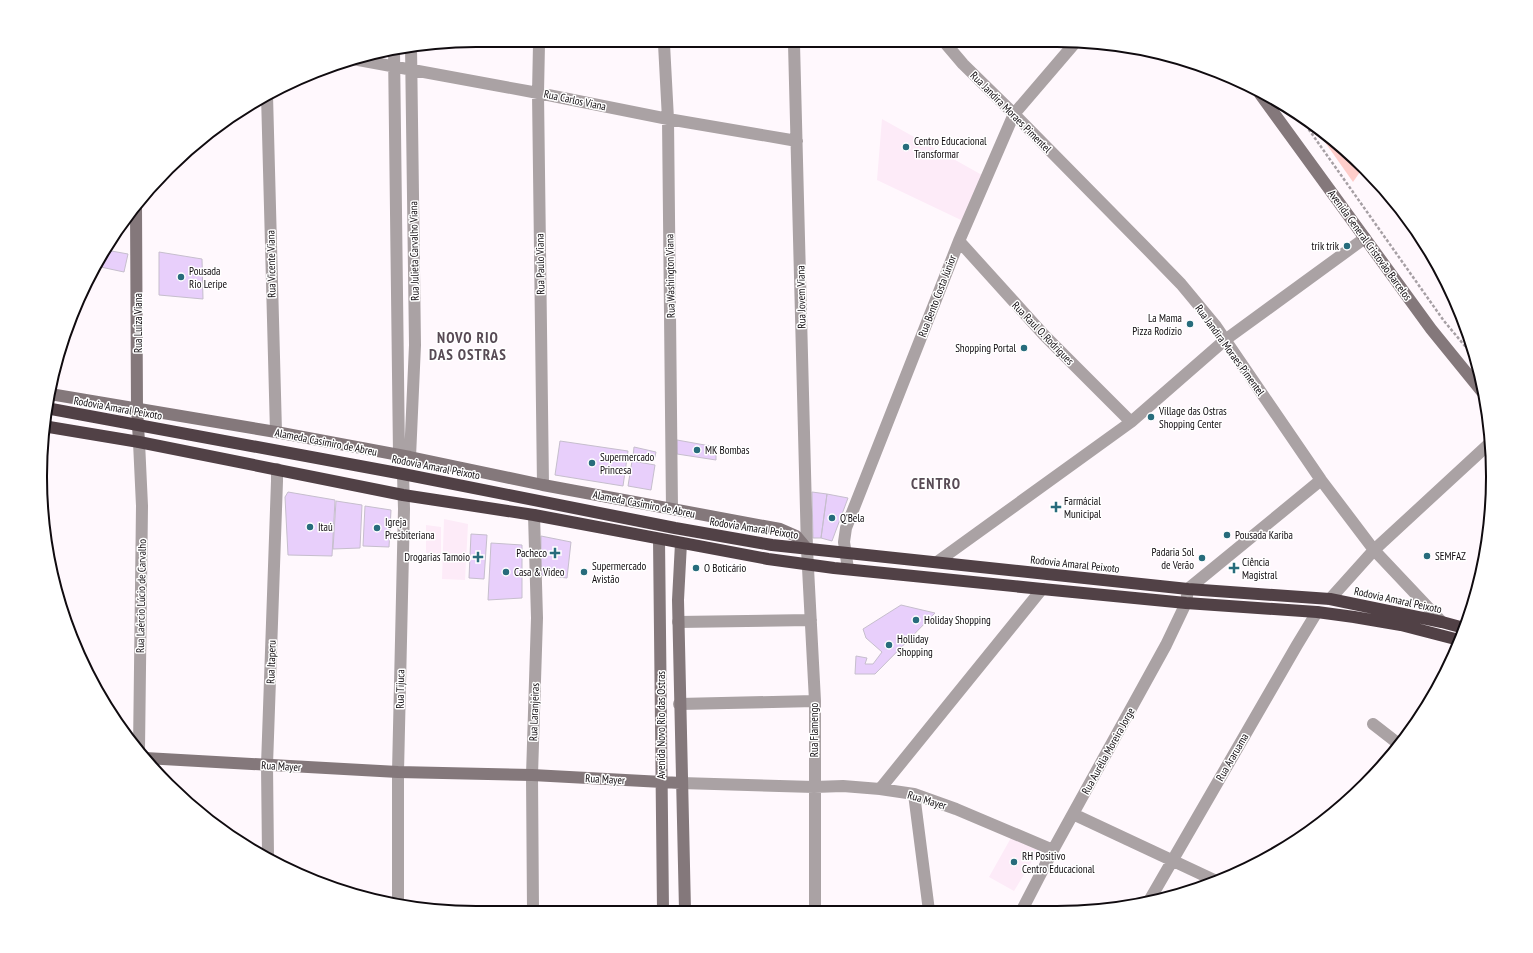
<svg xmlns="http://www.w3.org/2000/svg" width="1533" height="953" font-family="'PT Sans Narrow',sans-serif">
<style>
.built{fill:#fdebf8}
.green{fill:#fecdca}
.building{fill:#e8cffb;stroke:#c6becd}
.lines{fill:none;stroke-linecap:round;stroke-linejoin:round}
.path{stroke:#a69fa4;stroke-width:2.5;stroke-dasharray:3 2;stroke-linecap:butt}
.street{stroke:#aaa2a4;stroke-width:12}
.secondary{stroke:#84787b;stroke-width:12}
.highway{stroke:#514146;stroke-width:12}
.poi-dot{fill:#276c7c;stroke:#fff;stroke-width:1.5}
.labels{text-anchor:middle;stroke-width:3;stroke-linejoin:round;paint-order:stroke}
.street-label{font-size:11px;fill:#100b0f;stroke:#fff}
.poi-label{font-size:11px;fill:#100b0f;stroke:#fff;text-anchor:start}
.district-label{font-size:15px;font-weight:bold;letter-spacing:1px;fill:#584b55;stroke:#fff}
.rim{fill:none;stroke:#100b0f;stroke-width:2}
</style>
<rect width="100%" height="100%" fill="#fff8fd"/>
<path class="built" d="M882,119l100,56 -19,46 -86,-41z
M444,519l24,5 -3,56 -23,-1z
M426,525l15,2v27l-15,-1z
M1012,836l28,12 -26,43 -25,-14z"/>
<path class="green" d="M1313,125l9,5 36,34 2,8 -7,10z"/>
<path class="building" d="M106,250l22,4 -4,18 -28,-6z
M159,252l43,7 1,40 -44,-4z
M677,440l39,7v13l-39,-6z
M560,441l68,10 -5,35 -68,-11z
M634,447l22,5 -2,9 -21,-4z
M632,461l23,4 -4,25 -23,-4z
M288,492l47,8 -3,56 -44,-1 -3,-58z
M812,492l15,2 -6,44h-8z
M827,494l21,4 -16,43 -11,-3z
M336,501l26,4 -2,43 -27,1z
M365,506l26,4 -2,37 -26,-1z
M471,534l16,1 -3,44 -15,-1z
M541,536l30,6 -4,36 -26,-3z
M491,543l31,2v53l-34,2z
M901,605l34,8 -60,61h-20l1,-18 11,2 -2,6h8l9,-12 -16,-14 -3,-9z"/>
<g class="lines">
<path class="path" d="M1300,117l144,204 31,37"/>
<path class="street" d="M539,44l-1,49 5,392
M664,44l4,75 4,390
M794,44l13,505 8,152v210
M946,44l17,20 51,50 131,133 36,37 34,41 106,155 53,70 68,72
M394,50l5,405
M353,59l185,34 130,26 129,22
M267,95l9,337
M959,241l85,94 87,87
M410,457l5,-112 -4,-299
M937,562l194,-140 94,-82 140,-102
M848,569l-4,-27 2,-14 113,-287 55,-127 60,-70
M1330,599l44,-49 116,-107
M678,622l133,-2
M679,704l136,-3
M1373,724l27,21
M139,750l3,-244 -3,-64
M681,783l133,4 29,-1 37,3 34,5 42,15 97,41
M880,789l162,-200
M914,794l15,117
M1073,814l141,66
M268,856l-1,-91 10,-284v-12
M1149,901l148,-256 20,-33
M398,904v-132l6,-263 -1,-35
M533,910l-1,-135 5,-157 -3,-103
M1021,912l32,-62 113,-205 20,-42 2,-14 133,-109"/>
<path class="secondary" d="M1260,94l171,235 52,64
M136,205l1,204 2,33
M50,394l226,38 134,25 133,28 237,44 16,7 11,13
M659,539l4,371
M681,543l-3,57 7,310
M145,758l253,14 134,3 149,8"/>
<path class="highway" d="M46,408l357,66 272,54 97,17 416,44 142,10 112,23 22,6
M43,426l96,16 264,53 131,20 234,44 66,9 208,21 144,14 131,9 37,5 47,8 58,15"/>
</g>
<g class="poi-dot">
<circle cx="906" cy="147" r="4"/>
<circle cx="1347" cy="246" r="4"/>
<circle cx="181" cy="277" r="4"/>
<circle cx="1190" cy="324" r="4"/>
<circle cx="1024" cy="348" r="4"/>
<circle cx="1151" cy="417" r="4"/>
<circle cx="697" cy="450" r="4"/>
<circle cx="592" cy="463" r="4"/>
<path d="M1054 501h4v4h4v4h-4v4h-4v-4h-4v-4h4z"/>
<circle cx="832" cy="518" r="4"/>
<circle cx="310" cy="527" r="4"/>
<circle cx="377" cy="528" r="4"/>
<circle cx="1227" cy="535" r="4"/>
<path d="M553 547h4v4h4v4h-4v4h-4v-4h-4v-4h4z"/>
<circle cx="1427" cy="556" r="4"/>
<path d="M476 551h4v4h4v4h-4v4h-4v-4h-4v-4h4z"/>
<circle cx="1202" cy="558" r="4"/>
<circle cx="696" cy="568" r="4"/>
<path d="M1232 562h4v4h4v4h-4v4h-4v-4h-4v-4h4z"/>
<circle cx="506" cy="572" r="4"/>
<circle cx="584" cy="572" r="4"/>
<circle cx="916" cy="620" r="4"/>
<circle cx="889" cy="645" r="4"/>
<circle cx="1014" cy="862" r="4"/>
</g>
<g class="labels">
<g class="street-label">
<text transform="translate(575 100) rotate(12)" y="4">Rua Carlos Viana</text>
<text transform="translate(1011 112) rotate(45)" y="4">Rua Jandira Moraes Pimentel</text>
<text transform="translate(1370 245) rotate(54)" y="4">Avenida General Cristovão Barcelos</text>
<text transform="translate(414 251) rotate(-91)" y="4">Rua Julieta Carvalho Viana</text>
<text transform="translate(271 264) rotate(-91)" y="4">Rua Vicente Viana</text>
<text transform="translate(540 264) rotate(-91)" y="4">Rua Paulo Viana</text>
<text transform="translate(670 276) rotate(-91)" y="4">Rua Washington Viana</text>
<text transform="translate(937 296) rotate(-69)" y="4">Rua Bento Costa Júnior</text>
<text transform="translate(801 297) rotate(-91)" y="4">Rua Jovem Viana</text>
<text transform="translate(138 323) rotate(-90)" y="4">Rua Luiza Viana</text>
<text transform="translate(1043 333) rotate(46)" y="4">Rua Raul O. Rodrigues</text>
<text transform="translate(1230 350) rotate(54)" y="4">Rua Jandira Moraes Pimentel</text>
<text transform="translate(118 408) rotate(10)" y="4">Rodovia Amaral Peixoto</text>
<text transform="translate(326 442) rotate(11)" y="4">Alameda Casimiro de Abreu</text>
<text transform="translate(436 467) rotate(11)" y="4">Rodovia Amaral Peixoto</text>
<text transform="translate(644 504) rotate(11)" y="4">Alameda Casimiro de Abreu</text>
<text transform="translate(754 528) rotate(9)" y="4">Rodovia Amaral Peixoto</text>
<text transform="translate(1075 564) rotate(6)" y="4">Rodovia Amaral Peixoto</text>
<text transform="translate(141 596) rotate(-89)" y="4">Rua Laércio Lúcio de Carvalho</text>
<text transform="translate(1398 600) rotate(12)" y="4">Rodovia Amaral Peixoto</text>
<text transform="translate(271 662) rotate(-88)" y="4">Rua Itaperu</text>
<text transform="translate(400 689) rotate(-89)" y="4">Rua Tijuca</text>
<text transform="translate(534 712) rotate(-88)" y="4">Rua Laranjeiras</text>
<text transform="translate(661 725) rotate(-90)" y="4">Avenida Novo Rio das Ostras</text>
<text transform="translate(814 730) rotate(-90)" y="4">Rua Flamengo</text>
<text transform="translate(1108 751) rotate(-61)" y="4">Rua Aurélia Moreira Jorge</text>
<text transform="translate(1232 757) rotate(-60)" y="4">Rua Araruama</text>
<text transform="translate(281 766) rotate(3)" y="4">Rua Mayer</text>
<text transform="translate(605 779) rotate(3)" y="4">Rua Mayer</text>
<text transform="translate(927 800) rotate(17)" y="4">Rua Mayer</text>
</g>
<g class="poi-label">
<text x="914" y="145">Centro Educacional<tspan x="914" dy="13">Transformar</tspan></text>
<text x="1339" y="250" text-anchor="end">trik trik</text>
<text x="189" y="275">Pousada<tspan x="189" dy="13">Rio Leripe</tspan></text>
<text x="1182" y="322" text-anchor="end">La Mama<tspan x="1182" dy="13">Pizza Rodízio</tspan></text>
<text x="1016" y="352" text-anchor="end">Shopping Portal</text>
<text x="1159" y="415">Village das Ostras<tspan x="1159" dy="13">Shopping Center</tspan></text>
<text x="705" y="454">MK Bombas</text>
<text x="600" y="461">Supermercado<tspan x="600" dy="13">Princesa</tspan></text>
<text x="1064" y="505">Farmácial<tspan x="1064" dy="13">Municipal</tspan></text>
<text x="840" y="522">Q'Bela</text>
<text x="385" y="526">Igreja<tspan x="385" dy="13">Presbiteriana</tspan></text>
<text x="318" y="531">Itaú</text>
<text x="1235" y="539">Pousada Kariba</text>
<text x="1194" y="556" text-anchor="end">Padaria Sol<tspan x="1194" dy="13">de Verão</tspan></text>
<text x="547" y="557" text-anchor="end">Pacheco</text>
<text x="1435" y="560">SEMFAZ</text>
<text x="470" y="561" text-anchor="end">Drogarias Tamoio</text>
<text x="1242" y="566">Ciência<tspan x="1242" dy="13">Magistral</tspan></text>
<text x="592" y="570">Supermercado<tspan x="592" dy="13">Avistão</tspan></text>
<text x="704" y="572">O Boticário</text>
<text x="514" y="576">Casa &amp; Video</text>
<text x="924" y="624">Holiday Shopping</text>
<text x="897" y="643">Holliday<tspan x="897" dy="13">Shopping</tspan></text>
<text x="1022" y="860">RH Positivo<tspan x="1022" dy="13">Centro Educacional</tspan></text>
</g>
<g class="district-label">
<text x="468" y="343">NOVO RIO<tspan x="468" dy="17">DAS OSTRAS</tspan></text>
<text x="936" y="489">CENTRO</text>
</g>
</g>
<path d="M0 0H1533V953H0ZM476 47H1057A429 429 0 0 1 1486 476V477A429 429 0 0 1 1057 906H476A429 429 0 0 1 47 477V476A429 429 0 0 1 476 47Z" fill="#fff" fill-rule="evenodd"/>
<path class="rim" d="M476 47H1057A429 429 0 0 1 1486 476V477A429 429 0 0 1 1057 906H476A429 429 0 0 1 47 477V476A429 429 0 0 1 476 47Z"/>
</svg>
